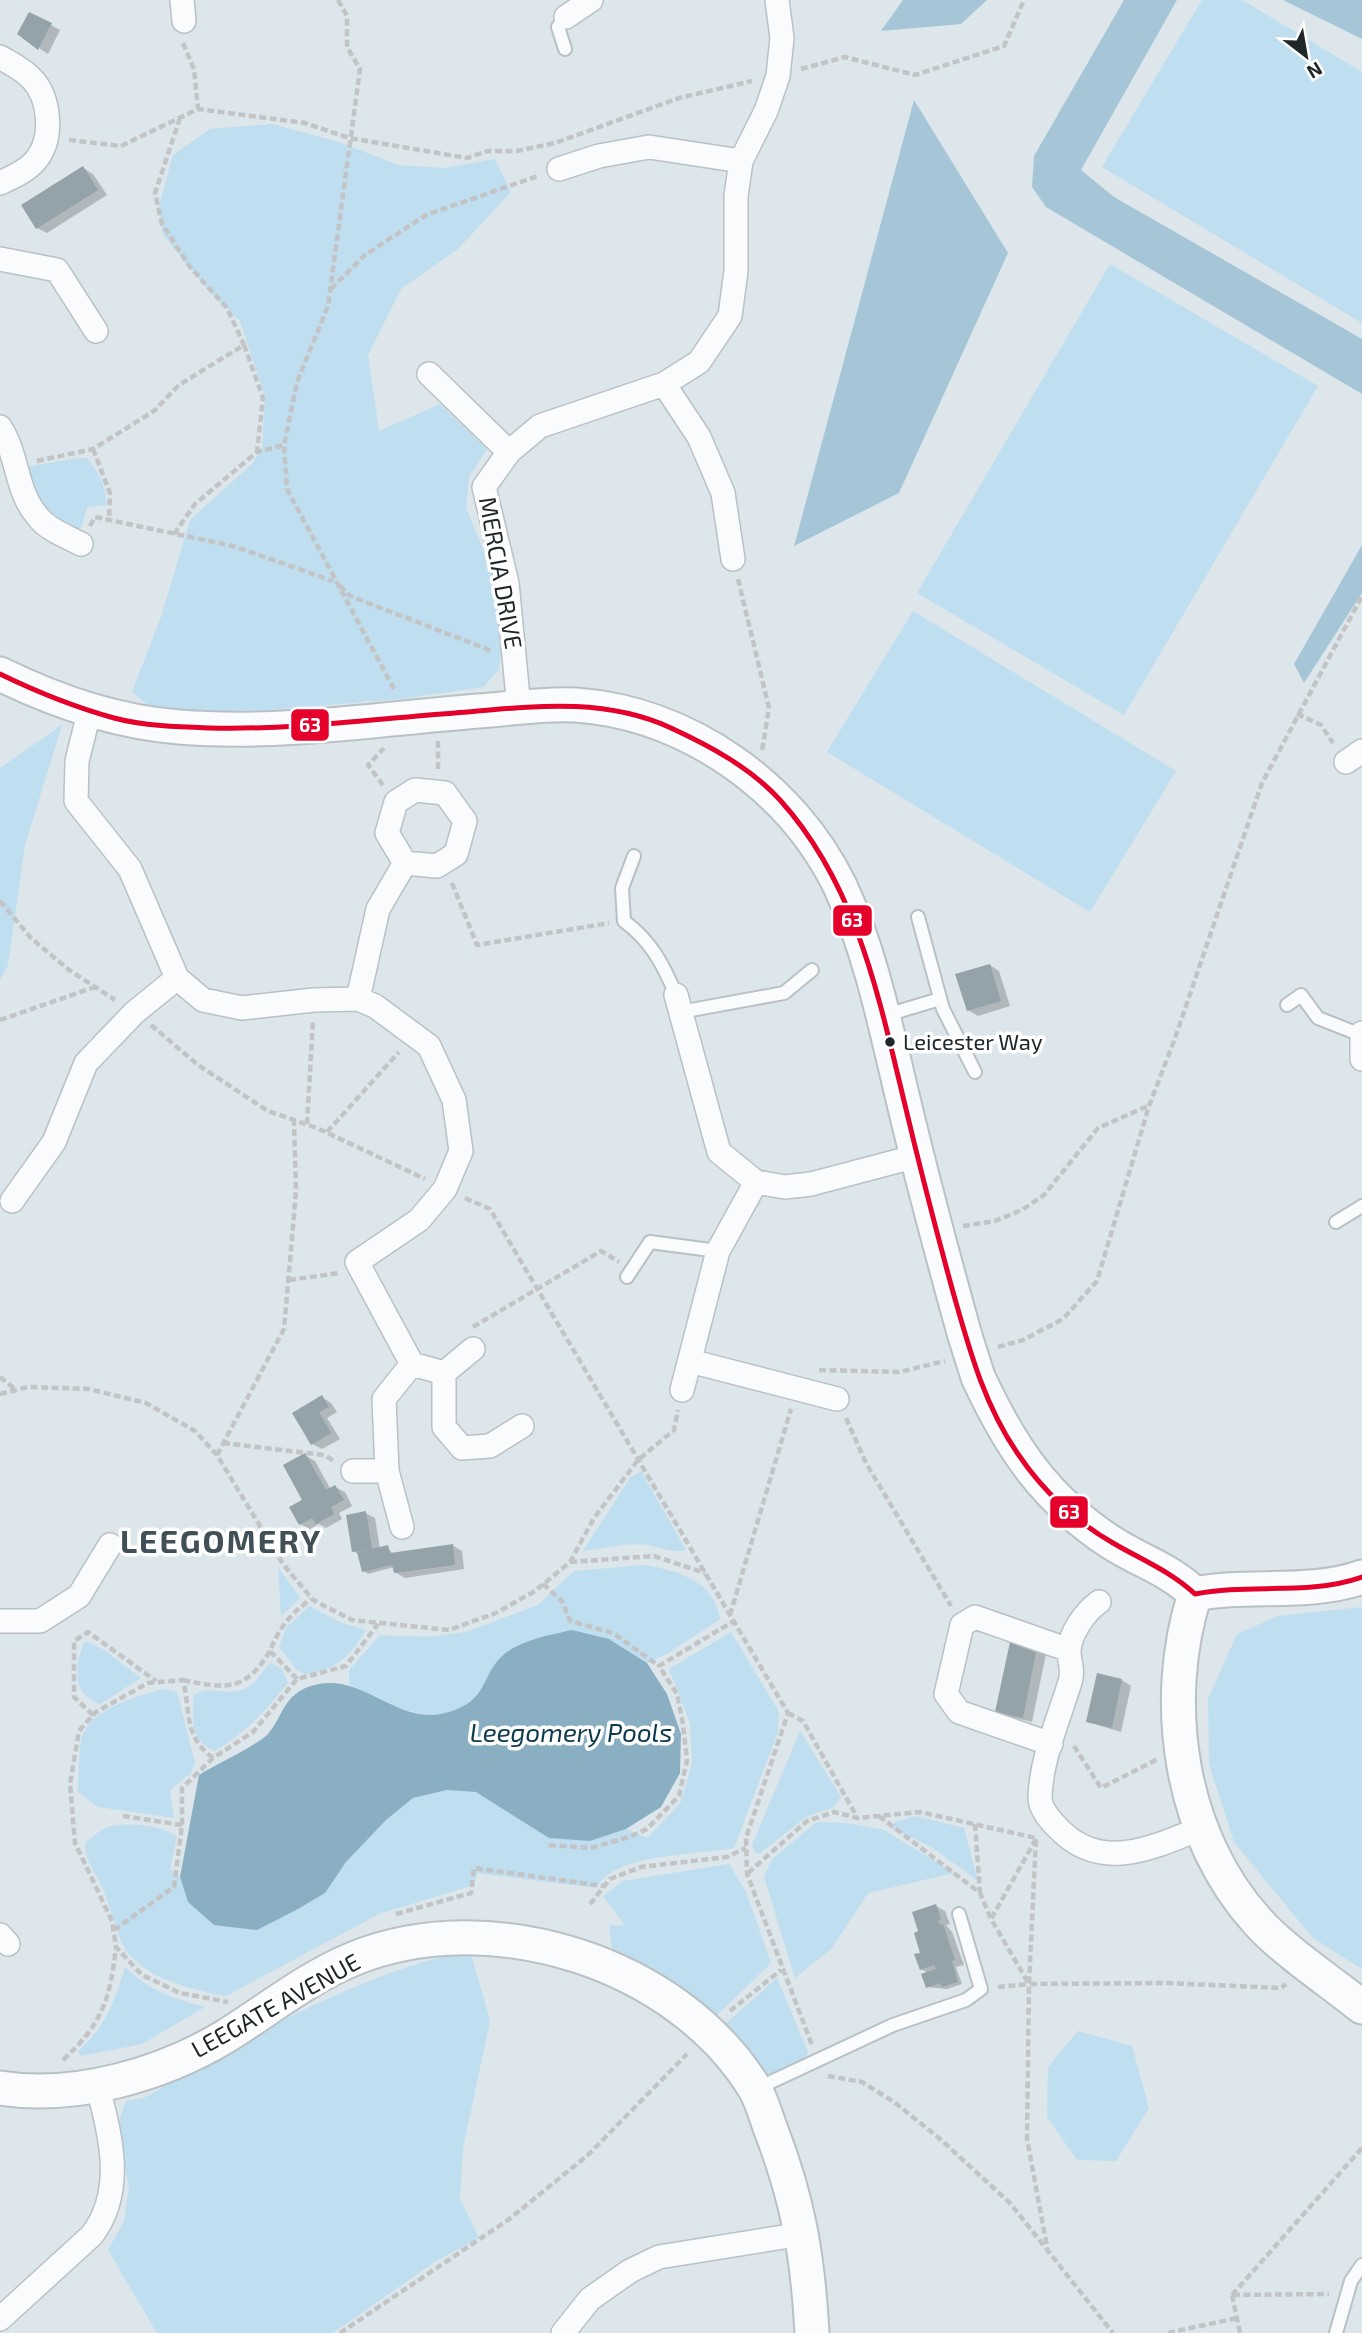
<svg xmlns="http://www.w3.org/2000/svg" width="1362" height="2333" font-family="'Exo 2',sans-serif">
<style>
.green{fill:#bfdeef}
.forest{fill:#a6c6d7}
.water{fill:#8aafc3}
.shadow{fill:#0003}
.building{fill:#94a2aa}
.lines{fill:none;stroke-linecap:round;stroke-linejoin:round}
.lane-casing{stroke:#bac1c5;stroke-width:16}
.street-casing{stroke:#bac1c5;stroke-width:26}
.secondary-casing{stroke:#bac1c5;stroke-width:37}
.path{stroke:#c2c4c6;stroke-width:4.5;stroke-dasharray:7 3.5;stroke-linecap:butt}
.lane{stroke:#fafbfc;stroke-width:12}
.street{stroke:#fafbfc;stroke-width:23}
.secondary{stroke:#fafbfc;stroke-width:33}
.secondary-bridge-casing{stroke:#bac1c5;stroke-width:37;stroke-linecap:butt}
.secondary-bridge{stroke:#fafbfc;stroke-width:33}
.bus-1-casing{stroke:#fff;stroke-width:10}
.bus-1{stroke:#e4002b;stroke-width:5}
.bus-dot{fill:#20272a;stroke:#fff;stroke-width:2.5}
.labels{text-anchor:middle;stroke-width:7;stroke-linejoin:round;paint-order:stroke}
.bus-label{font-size:22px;fill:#20272a;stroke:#fff;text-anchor:start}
.street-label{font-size:24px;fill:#20272a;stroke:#fff}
.water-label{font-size:26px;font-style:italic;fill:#0f394d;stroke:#fff}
.district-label{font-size:32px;font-weight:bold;letter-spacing:2px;fill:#414f57;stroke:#fff}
.line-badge{stroke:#fff;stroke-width:2.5}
.badge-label{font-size:19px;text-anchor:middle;font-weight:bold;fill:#fff}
</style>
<rect width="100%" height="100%" fill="#dce6eb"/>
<path class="green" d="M1202,0h40l120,72v251l-260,-156z
M272,124l67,18 59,23 46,3 51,-9 16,33 -53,57 -57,40 -33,66 11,76 61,-27 47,45 -18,28 -3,31 22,53 13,52 1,36 -3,20 -15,18 -84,12 -132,11 -63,2 -53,-4 -20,-16 30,-78 28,-94 62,-56 10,-16 3,-51 -25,-76 -31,-30 -46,-56 -4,-29 14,-51 37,-26z
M1110,264l208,122 -194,329 -207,-122z
M78,458h9c11,14 20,28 19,47l-19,2 -5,19 -5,5 -15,-3 -35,-38 -1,-23z
M913,611l263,160 -86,141 -263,-160z
M62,725l-37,120 -17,120 -8,15v-212z
M641,1471l45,79c-15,3 -23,-2 -38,-5 -23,-3 -43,4 -65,6l47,-73z
M645,1565c34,6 69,16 75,54l-53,35 -20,9 -38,-24 -122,38c-3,7 -7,20 -13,24 -40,29 -88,4 -125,-17v-14l31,-35 45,2 41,-5 72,-27 36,-34z
M278,1567l22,31 -19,18z
M309,1606l33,17 24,7c-15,26 -30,40 -61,44l-8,-4 -18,-23 7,-19z
M1362,1607v362l-49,-31 -79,-96 -25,-78 -1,-65 29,-65 41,-18z
M731,1632l48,80 -1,20 -44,116c-33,7 -122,5 -137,40l-120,-15 -3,12 -95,29 -153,82c-33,-6 -76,-16 -98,-43 -9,-10 -19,-51 -26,-66 -7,-16 -19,-27 -16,-45 6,-4 13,-11 19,-14 18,-7 59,-3 72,9l-7,32 10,8 8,25 69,28 67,-36 22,-32 40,-42 27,-22 34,-8 29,2 29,17 85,32 36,-12 21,9 33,-34 12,-41 -2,-40 -21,-54z
M85,1641l19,9 37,28 -41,26c-29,-10 -26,-39 -15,-63z
M271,1663l11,6 6,14c-24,29 -40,48 -73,68 -25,-10 -23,-31 -21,-56 16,-10 27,-1 44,-4 17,-3 22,-19 33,-28z
M163,1689l14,3 18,71 -4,10 -21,17 4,28 -76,-11 -20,-15c1,-17 0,-35 3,-51 7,-33 55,-44 82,-52z
M800,1731l41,66 -7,10 -28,10 -47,37 -4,-1 -3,-8z
M915,1816l49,12 14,53 -45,-33 -41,-20 3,-6z
M817,1822l30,1 37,7 70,43 -86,20 -37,56 -36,29 -31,-101 8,-18z
M729,1864l17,28 25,71 -58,56 -101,-71 -3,-23 16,1 -22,-30 20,-15z
M470,1950l20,71 -27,127 -3,51 19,39 -43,23 -103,72h-176l-49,-83 16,-29 5,-34 -12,-60 9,-26 18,-3c104,-60 207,-122 326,-148z
M125,1967c23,23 49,32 80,40l-63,37 -61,12 -3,-5c27,-23 37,-50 47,-84z
M777,1978l31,74 -4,8 -40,19 -41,-53z
M1078,2031l54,15 17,62 -33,53 -39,-1 -30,-43 1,-50z"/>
<path class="forest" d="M903,0h84l-26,24 -80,7z
M1124,0h53l-96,170 33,27 248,142v55l-316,-187 -14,-20 2,-31z
M1283,0h79v39z
M914,100l94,153 -109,240 -105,53z
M1362,545v48l-58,90 -10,-19z"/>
<path class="water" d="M572,1630l37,9 38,24 20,31 14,40 -1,39 -19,34 -35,22 -36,12 -41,-3 -73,-46 -29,-2 -34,8 -27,22 -40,42 -21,31 -27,16 -41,21 -43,-5 -26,-23 -8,-25 19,-102c16,-10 57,-29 69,-41 17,-20 15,-43 51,-50 45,-9 79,41 126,29 46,-11 34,-40 62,-61 18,-13 44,-17 65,-22z"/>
<path class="shadow" d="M51,25l9,5 -12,24 -9,-6z
M83,168l10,6 14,21 -60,38 -10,-5z
M990,965l9,6 11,35 -32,10 -10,-6z
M322,1397l9,6 6,9 -10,6 13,21 -18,10 -10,-5z
M305,1455l10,6 16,29 4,-3 10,5 7,14 -13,7 3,6 -16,9 -7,-4 -9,5 -10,-5z
M365,1513l10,5 5,31 7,-2 6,7 59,-9 10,6 2,18 -59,9 -10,-6 -1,-5 -26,7 -4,-3 -4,-16 -7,-4z
M1037,1649l9,5 -14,68 -25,-6 -10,-5z
M1122,1680l9,6 -10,46 -33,-10z
M936,1906l9,5 5,13 -4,1 6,7 12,33 -8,2 6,17 -15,5 -20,-2 1,-14 -7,-4 -1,-37z"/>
<path class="building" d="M29,12l23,11 -14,27 -21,-16z
M83,166l15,24 -62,39 -15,-24z
M990,964l11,37 -34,10 -12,-37z
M322,1395l7,12 -10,5 12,21 -20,12 -19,-32z
M305,1453l21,37 9,-5 9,15 -13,7 3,7 -18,10 -4,-6 -13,7 -10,-18 13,-7 -19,-35z
M366,1511l6,38 16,-4 2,8 63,-9 2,21 -61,8 -2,-8 -30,7 -5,-20 10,-2 -15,2 -6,-37z
M1010,1642l27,5 -14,71 -28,-6z
M1097,1673l25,6 -10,49 -26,-6z
M936,1904l5,15 -3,1 2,5 3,-1 12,36 -3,1 6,21 -16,5 -2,-4 -14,5 -5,-14 15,-5 -2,-4 -14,5 -6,-16 6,-1 -6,-20 4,-2 -6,-19z"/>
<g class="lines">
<defs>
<path id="lane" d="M565,49l-7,-22 8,-10
M634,856l-12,32 2,33c27,20 39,43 52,74
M918,917l25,92 32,63
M1287,1005l14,-10 17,23 43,17
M680,1012l104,-19 28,-23
M883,1016l57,-17
M1336,1222l26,-16
M627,1277l23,-35 68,9
M756,2089l137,-64 73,-25 15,-11 -22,-75
M1336,2333l15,-52 11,-16"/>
<path id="street" d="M182,0l2,21
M566,17l25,-17
M0,57c10,6 23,12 32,22 18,19 22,59 4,81 -9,11 -23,17 -36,23
M559,169l40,-13 50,-9 92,14
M0,259l57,11 39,61
M429,374l80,78
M664,384l35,53 24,56 10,66
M0,427c19,29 15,65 39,91 9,12 29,19 42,26
M519,708l-12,-125 -23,-96 25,-35 31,-26 124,-42 35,-22 31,-46 6,-45v-75l5,-35 25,-50 12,-35 4,-38 -5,-38
M90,709l-13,52 -1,40 54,68 47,109 26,22 39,8 72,-8 44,-1 17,7 54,40 25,54 7,51 -16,38 -26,31 -62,42 55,102 -28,35 3,72 15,56
M1346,762l16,-11
M415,790l30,3 20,28 -9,33 -19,12 -32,-3 -18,-30 9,-31z
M676,995l43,157 37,30 29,5 26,-3 106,-28
M358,999l20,-90 27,-46
M1362,1033v26
M12,1201l42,-59 32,-79 48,-50 43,-35
M690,1361l147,38
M412,1364l32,9v54l18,21 28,-2 32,-20
M444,1373l29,-24
M682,1390l36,-139 38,-69
M353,1471h34
M1099,1602c-14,10 -29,31 -30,49 0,12 5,19 1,31 -11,36 -29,77 -30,115 0,12 10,23 18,31 42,45 95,20 143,0
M0,1621h40l39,-25 31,-51
M1051,1744l-92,-32 -13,-18 16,-69 13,-8 94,33
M0,1935l8,9
M0,2319l92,-84c34,-45 18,-101 5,-151
M563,2333l27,-34 40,-28 29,-14 143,-23"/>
<path id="secondary" d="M0,674c57,28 115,48 179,53 100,8 200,-8 299,-16 32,-2 66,-8 98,-6 111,8 215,81 264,181 31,66 46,143 63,213 19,80 40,158 62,237
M978,1377c32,69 66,121 131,164 30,20 59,27 86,53 54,-11 113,2 167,-17
M1195,1594c-35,108 -15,243 63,328 25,28 73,60 104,85
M0,2088c74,12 162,-13 226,-52 42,-26 81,-58 127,-77 137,-56 325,3 402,130 7,12 11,28 16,41 27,70 37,127 41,203"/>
</defs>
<use href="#lane" class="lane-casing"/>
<use href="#street" class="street-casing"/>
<use href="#secondary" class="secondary-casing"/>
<path class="path" d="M338,0l9,16v31l13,22 -32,237 -31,76 -13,63 3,44 108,202
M183,43l11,26 4,40
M801,69l44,-12 70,18 89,-29 20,-46
M180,118l-25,75 7,31 28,43 37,41 17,37
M69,140l52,6 77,-37 107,14 44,15 118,20 21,-7h29l38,-8 124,-45 73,-17
M331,289l34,-34 61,-40 112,-39
M93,449l17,44 -1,27
M37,461l56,-12 61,-38 25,-26 65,-40 19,53 -6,54
M90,526l5,-9 138,29 100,35
M174,534l21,-30 62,-52 27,-7
M738,579l31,129 -7,43
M340,586l10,10 142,55
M1297,714l24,11 12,18
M438,741v30
M383,785l-15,-20 16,-17
M452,883l25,62 132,-22
M0,901l31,37 38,32 46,30
M0,1020l95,-33
M151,1025l47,40 70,46 49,17 108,51
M307,1124l6,-104
M327,1132l72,-80
M465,1198l25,11 298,504 -42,125 1,36 65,171
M963,1226l32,-5 27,-11 22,-15 54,-67 50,-22
M289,1280l50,-7
M473,1327l128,-76 18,11
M998,1347l25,-7 40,-21 34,-38 52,-175 25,-65 88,-258 100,-187
M819,1370l80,2 46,-11
M0,1377l15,12
M0,1394l28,-7 61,2 57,14 49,28 22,24 66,109 30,36 39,20 97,10 47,-17 39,-22 35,-29 24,-44 44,-58 36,-30 4,-20
M846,1418l20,45 85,143
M223,1443l101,12 12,7
M217,1455l67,-126 12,-137 -2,-72
M570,1562l84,-6 51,17
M543,1584l19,17 8,20 43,12 46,33
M730,1615l61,-206
M297,1679l-27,-28c9,-23 21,-38 41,-52
M183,1680c43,9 62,12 87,-29
M788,1713l15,8 54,96
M93,1715l-19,-18v-56l14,-9 68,49
M1074,1746l27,42 57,-29
M213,1758c-30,-22 -22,-46 -30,-78l-35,3 -52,29 -17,19 -9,53 5,59 37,78 4,26 26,28 38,18 48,9
M123,1816l59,9
M879,1816l101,77 11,26
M975,1824l5,68
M1036,1839l-45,80 38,65 137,-1 115,5 5,-4
M549,1845l42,3 38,-11 18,-8 32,-33 8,-36 -4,-36 -6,-30 -18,-28 75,-45
M748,1873l59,-52 27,-9 24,6 62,-6 116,26 -7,146 -2,155 21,113
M590,1904l20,-25 31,-12 86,-10 19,-9
M396,1914l75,-21 3,-25 130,18
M114,1930l60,-43 8,-62v-37l31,-30 40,-26 44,-53 49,-13 32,-42
M998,1987l31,-3
M730,2011l51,-41
M63,2060c39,-36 47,-60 53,-113
M828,2076l34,6 32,20 45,36 71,65 103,130
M1232,2295l130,-147
M1232,2295l8,38
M1233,2295l96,-1
M340,2333l168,-113 80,-65 99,-101
M1168,2333l69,-15"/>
<use href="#lane" class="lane"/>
<use href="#street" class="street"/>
<use href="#secondary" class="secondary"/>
<defs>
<path id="secondary-bridge" d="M965,1336l13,41"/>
</defs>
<use href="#secondary-bridge" class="secondary-bridge-casing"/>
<use href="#secondary-bridge" class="secondary-bridge"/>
<defs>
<path id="bus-1" d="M0,674c37,18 74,33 114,44 30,8 65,9 96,10 82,2 163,-9 245,-15 73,-6 147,-17 216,15 39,18 80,40 109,72 77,85 99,198 125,305 15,63 31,125 48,187 16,56 31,113 65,162 24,36 58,68 95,89 29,17 57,28 82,51 54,-11 113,2 167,-17"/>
</defs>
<use href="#bus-1" class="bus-1-casing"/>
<use href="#bus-1" class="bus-1"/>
</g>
<circle class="bus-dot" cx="890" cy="1042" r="6"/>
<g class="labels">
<g class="bus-label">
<text x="903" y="1050">Leicester Way</text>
</g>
<g class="street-label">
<text transform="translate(500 573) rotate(80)" y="8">MERCIA DRIVE</text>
<text transform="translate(276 2006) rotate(-29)" y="8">LEEGATE AVENUE</text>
</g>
<g class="water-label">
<text x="571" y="1742">Leegomery Pools</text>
</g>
<g class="district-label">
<text x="221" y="1553">LEEGOMERY</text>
</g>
</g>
<g class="line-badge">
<rect x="290" y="708" width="40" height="34" rx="7" fill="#e4002b"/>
<rect x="832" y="904" width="41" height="33" rx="7" fill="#e4002b"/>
<rect x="1049" y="1495" width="40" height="34" rx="7" fill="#e4002b"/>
</g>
<g class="badge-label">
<text x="310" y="732">63</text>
<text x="852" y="927">63</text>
<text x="1069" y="1519">63</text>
</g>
<g transform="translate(1306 56) rotate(149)" stroke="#ffffff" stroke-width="5" paint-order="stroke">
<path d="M0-5L12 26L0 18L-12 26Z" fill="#20272a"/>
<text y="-10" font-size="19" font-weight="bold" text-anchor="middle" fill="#20272a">N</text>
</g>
</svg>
